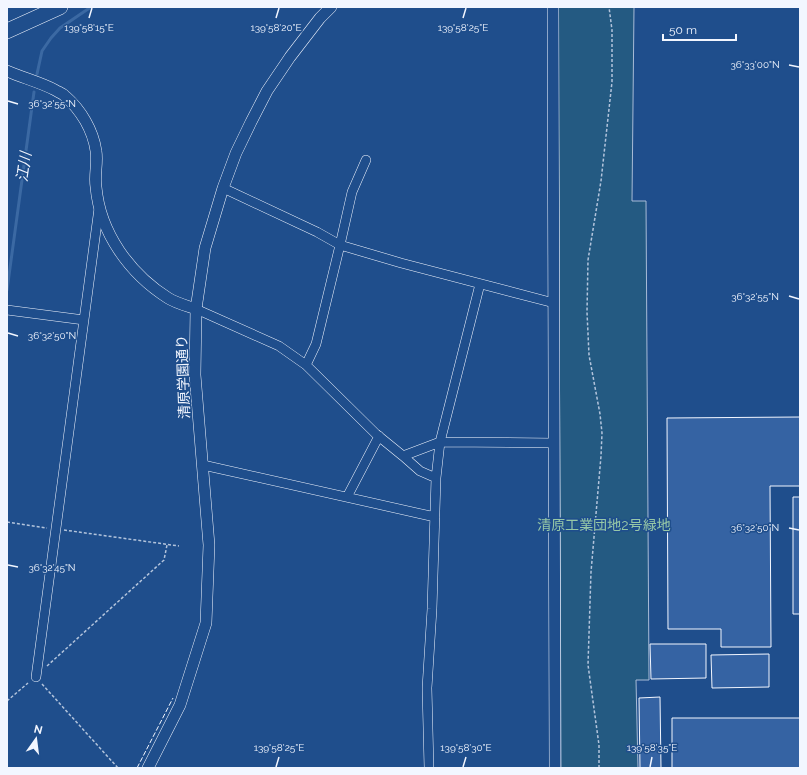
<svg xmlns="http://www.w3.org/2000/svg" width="807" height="775" font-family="Raleway,'Noto Sans JP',sans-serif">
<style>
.green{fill:#245a82;stroke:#a8bbd7}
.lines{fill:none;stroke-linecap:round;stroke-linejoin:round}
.stream{stroke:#3b69a3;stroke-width:3}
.building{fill:#3563a3;stroke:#f2f6ff}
.minor-casing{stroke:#f2f6ff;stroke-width:10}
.tertiary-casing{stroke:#f2f6ff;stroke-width:12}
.trunk-casing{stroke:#f2f6ff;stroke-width:16}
.path{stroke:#b3c4dc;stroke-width:1.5;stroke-dasharray:3 2;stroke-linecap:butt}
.minor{stroke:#1f4e8c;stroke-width:9}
.tertiary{stroke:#1f4e8c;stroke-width:11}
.trunk{stroke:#1f4e8c;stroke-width:15}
.fence{stroke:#f2f6ff;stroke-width:1;stroke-dasharray:5 2;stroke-linecap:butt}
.ticks{fill:none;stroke:#f2f6ff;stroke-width:1.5}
.labels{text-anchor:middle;stroke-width:3;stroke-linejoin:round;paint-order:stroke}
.street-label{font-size:14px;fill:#f2f6ff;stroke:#1f4e8c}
.park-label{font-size:14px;fill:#97c8a6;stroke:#1f4e8c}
.water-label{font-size:15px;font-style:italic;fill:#f2f6ff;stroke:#1f4e8c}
.ticks-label{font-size:10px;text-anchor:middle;fill:#f2f6ff;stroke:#1f4e8c;stroke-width:3;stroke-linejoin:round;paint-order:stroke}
</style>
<rect width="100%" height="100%" fill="#1f4e8c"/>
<path class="green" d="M558,7h76l-2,194h14l3,479h-13l2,88h-77z"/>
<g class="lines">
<path class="stream" d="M37,74l5,-23 9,-13 9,-10 31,-21
M7,290l27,-198"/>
</g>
<path class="building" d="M800,417v69h-30l1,161h-50v-18h-53l-1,-211z
M793,497h7v117h-7z
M650,644h56v34l-55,1z
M769,654v33l-57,1 -1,-33z
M660,697l1,71h-21l-1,-70z
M672,718h128v50h-128z"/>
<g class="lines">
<defs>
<path id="minor" d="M223,188l94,44 23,13 61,18 153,40
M196,309l83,37 27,19 70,69 27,22 37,-14 114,1
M7,310l77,10
M306,365l10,-21 24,-99 12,-53 14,-32
M403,456l17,15 16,7
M203,465l232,52
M347,497l32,-61
M36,677l63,-469
M429,768l-2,-80 5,-79 4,-131 4,-36 40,-158"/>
<path id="tertiary" d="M553,7l2,761
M7,71c16,7 33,11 48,19 3,2 7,3 10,6 16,14 28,34 31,55 2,12 -2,24 0,36 4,46 34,87 72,111 8,5 19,8 28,11
M148,768l32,-63 26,-82 3,-78 -14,-170 1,-66 9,-61 18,-60 13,-35 15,-31 16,-31 23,-34 30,-39 11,-11"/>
<path id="trunk" d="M7,31l53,-24"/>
</defs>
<use href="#minor" class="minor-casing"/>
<use href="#tertiary" class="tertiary-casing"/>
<use href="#trunk" class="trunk-casing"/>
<path class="path" d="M7,522l40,6
M64,530l115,16
M47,666l117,-106 3,-15
M42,684l76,84
M7,701l21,-18
M599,768v-23l-11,-80 3,-93 10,-116 1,-23 -2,-19 -11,-59 -2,-43 1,-52 13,-79 11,-99v-52l-3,-23"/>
<use href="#minor" class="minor"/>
<use href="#tertiary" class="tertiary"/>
<use href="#trunk" class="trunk"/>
<path class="fence" d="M137,768l36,-70"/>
</g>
<path class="ticks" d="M89,18l3,-10M276,18l3,-10M463,18l3,-10M789,65l10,2M8,101l10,3M789,296l10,3M8,333l10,3M789,528l10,2M8,565l10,2M276,767l3,-10M463,767l3,-10M650,767l2,-10"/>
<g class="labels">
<g class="street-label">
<text transform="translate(183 377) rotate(-92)" y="5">清原学園通り</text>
</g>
<g class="park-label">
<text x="604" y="530">清原工業団地2号緑地</text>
</g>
<g class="water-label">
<text transform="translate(24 167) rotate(-82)" y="5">江川</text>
</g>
</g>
<g class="ticks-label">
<text x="89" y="31">139°58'15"E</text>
<text x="276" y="31">139°58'20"E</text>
<text x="463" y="31">139°58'25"E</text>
<text x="755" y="68">36°33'00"N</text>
<text x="52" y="107">36°32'55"N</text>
<text x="755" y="300">36°32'55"N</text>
<text x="52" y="339">36°32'50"N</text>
<text x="755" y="531">36°32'50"N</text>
<text x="52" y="571">36°32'45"N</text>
<text x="279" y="751">139°58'25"E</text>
<text x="466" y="751">139°58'30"E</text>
<text x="652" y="751">139°58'35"E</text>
</g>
<rect width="807" height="775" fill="none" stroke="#f2f6ff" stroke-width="16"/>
<g transform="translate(36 739) rotate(14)" stroke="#1f4e8c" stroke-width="3" paint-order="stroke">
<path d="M0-3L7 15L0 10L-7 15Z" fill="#f2f6ff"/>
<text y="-6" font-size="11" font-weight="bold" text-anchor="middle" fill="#f2f6ff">N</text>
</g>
<path d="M663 34v6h73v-6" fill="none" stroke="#f2f6ff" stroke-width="2"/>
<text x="669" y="34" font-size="12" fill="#f2f6ff" stroke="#1f4e8c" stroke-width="3" paint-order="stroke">50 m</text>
</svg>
